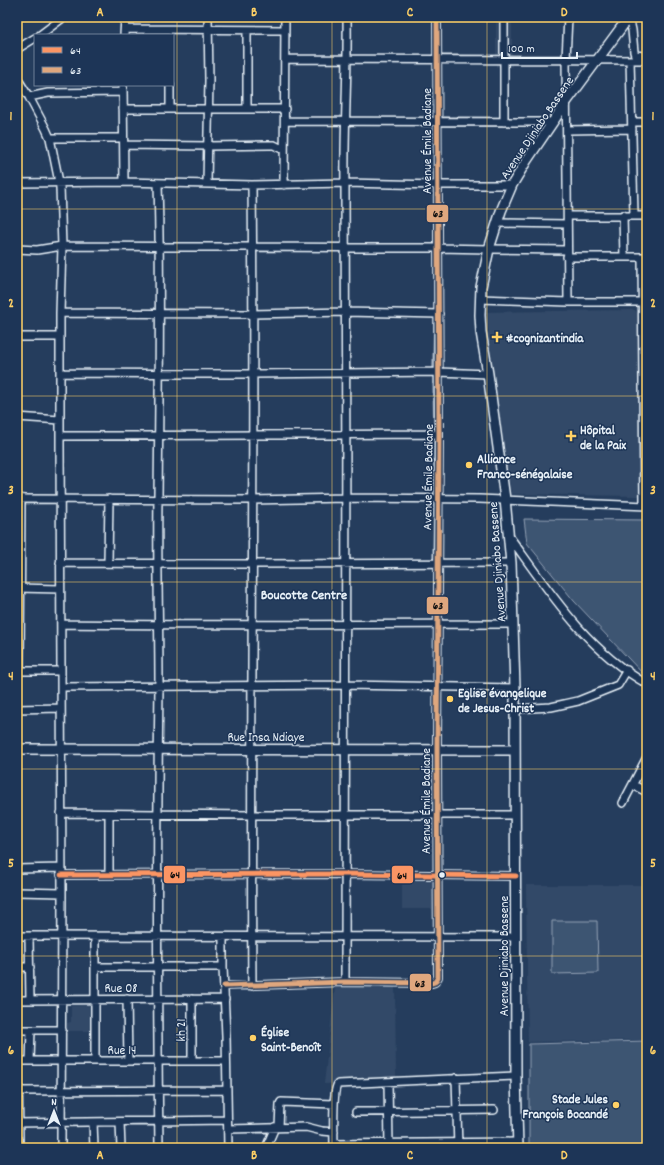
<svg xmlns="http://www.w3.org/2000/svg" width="664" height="1165" font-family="Dekko,sans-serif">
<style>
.built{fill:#334a68}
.green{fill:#3e5472;stroke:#93a2b5}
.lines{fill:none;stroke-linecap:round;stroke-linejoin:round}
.stream{stroke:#99a8ba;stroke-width:1.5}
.minor-casing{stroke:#e8f1f8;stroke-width:10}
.major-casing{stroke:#e8f1f8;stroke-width:12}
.minor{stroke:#1d3557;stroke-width:7}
.major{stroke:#1d3557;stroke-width:9}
.bus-1-casing{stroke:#1d3557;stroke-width:8}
.bus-2-casing{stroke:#1d3557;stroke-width:8}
.bus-1{stroke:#fb9564;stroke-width:5}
.bus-2{stroke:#dfa77e;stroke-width:5}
.grid{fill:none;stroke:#ffd166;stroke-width:1;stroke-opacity:0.55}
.poi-dot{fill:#ffd166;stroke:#1d3557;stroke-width:1.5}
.bus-dot{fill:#e8f1f8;stroke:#1d3557;stroke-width:1.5}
.labels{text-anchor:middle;stroke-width:3;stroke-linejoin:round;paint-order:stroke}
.street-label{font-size:13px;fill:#e8f1f8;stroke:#1d3557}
.poi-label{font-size:13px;font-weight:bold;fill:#e8f1f8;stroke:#1d3557;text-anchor:start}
.neighbourhood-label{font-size:14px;font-weight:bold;fill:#e8f1f8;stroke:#1d3557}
.line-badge{stroke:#1d3557;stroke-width:1.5}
.pale-badge-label{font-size:11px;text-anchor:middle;font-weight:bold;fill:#111}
.neatline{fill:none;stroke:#ffd166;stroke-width:1.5}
.grid-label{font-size:13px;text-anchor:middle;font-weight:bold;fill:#ffd166}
</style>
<rect width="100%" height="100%" fill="#253d5d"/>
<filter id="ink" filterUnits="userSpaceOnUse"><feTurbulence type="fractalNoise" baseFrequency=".025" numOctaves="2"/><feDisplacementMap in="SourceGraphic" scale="8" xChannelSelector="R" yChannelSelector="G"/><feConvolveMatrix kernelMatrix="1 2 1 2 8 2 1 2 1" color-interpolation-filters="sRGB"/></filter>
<g filter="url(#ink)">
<path class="built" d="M496,17h16v50h-16z
M635,310l3,4 2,182 -129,-2 -18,-117 -7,-65z
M402,879h30v30h-30z
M526,885h121v155l-119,2z
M395,985l1,95 -72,4 11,-96z
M90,1005v26h-23v-8l4,-1v-16z"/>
<path class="green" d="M524,519l123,1v155l-2,1 -71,-75 -47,-58z
M552,921h45l1,52 -46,1z
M647,1041v107h-118v-104z"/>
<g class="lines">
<path class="stream" d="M441,126h102
M569,126h14
M434,246v-40
M434,250v62
M433,370l1,-54
M433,374l1,58
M434,436v60
M433,560l1,-60"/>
<defs>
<path id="minor" d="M568,17l-2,42 2,243
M629,17l3,13 2,22 1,3 10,1
M125,29l160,1
M40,35l24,-18
M124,35l1,-18
M17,49l18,-11
M285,59l362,1
M630,60l4,155
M17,78l12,19 17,32 4,9 10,49 2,59 -2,67v132l2,448 -1,255
M123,85l1,97
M170,85v23
M29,97l19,-4 75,-1
M123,109h162
M247,109v-79
M285,121l267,1
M504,122v-105
M632,122h15
M567,130l65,-1
M50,138h73
M124,145l84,1 61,-1h5l10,5
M17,183l107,-1 128,3 93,-2 94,2h73
M158,183c3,105 1,210 0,315 -1,63 1,126 1,189 -2,154 -2,307 0,461
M207,183l2,-103 -1,-63
M252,185c3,267 -2,534 0,801
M284,185l1,-168
M623,215l1,42
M568,216h79
M497,223l70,1
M17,249l20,1 25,-4 376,2 51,1 78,1
M567,257h80
M642,257l2,249
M480,299l88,3h79
M60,313l192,1 94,-2 93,2
M17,337h43
M60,373l192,1 187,-2 49,2
M17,417l43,3
M60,436l379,-2
M17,499l236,1 92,-2 134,1 168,7
M509,536c40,55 77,114 138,148
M60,563l192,1 259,-1
M108,563l1,-64
M17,588l43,1
M61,624c150,2 301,0 452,0
M17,671h44
M20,671l1,-173
M61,687l285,-2 169,3
M17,709l44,-1
M515,709l36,-2 27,-6 40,-16 9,-15
M633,785l14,7
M623,803l24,-46
M61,813l190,2h264
M109,814v61
M17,869l44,-1
M61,875l284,-1 171,2
M17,892l45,1
M17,936l499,1
M29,937l1,63
M95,937v124
M223,937v30l3,69 2,112
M17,967h13
M96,967h127
M345,982c0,-265 2,-530 0,-795 -1,-57 3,-113 2,-170
M224,986l121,-4 87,1 3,-1 3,-5 -1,-228 2,-315 -2,-417
M127,999l1,62
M192,999v62
M17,1000l208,-1
M17,1030h45
M17,1061h209
M18,1061l1,87
M30,1061l1,-31
M456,1078l2,70
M388,1082l1,65
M17,1091l210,-1
M356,1112l138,-2
M93,1122l1,26
M120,1122l1,26
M17,1123l210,-3
M279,1127l1,-23 1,-2 53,2
M228,1129l78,-2 16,4 12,1
M334,1144l184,-2
M266,1148l9,-21
M334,1148c0,-11 -2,-58 4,-64l178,-8"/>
<path id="major" d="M17,749l498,1
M518,1148l-2,-72 -1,-388 -4,-125 -6,-64 -17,-125 -7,-42 -1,-17 1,-28 8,-38 12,-38 11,-26 15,-25 40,-59 62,-84"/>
</defs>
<use href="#minor" class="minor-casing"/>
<use href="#major" class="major-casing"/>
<use href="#minor" class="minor"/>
<use href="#major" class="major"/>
<defs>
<path id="bus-1" d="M61,875l284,-1 171,2"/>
<path id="bus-2" d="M224,986l121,-4 87,1 3,-1 3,-5 -1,-228 2,-315 -2,-417"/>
</defs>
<use href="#bus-1" class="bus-1-casing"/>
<use href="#bus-2" class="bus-2-casing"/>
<use href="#bus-1" class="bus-1"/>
<use href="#bus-2" class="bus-2"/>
</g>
</g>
<path class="grid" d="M177,17v1131M332,17v1131M487,17v1131M17,209h630M17,396h630M17,582h630M17,769h630M17,956h630"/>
<g class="poi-dot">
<path d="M495 331h4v4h4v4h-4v4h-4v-4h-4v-4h4z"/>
<path d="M569 430h4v4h4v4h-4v4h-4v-4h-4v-4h4z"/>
<circle cx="469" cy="465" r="4"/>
<circle cx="450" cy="699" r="4"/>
<circle cx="253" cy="1038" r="4"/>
<circle cx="616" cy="1105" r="4"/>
</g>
<circle class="bus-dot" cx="442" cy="875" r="3.5"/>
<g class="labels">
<g class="street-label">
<text transform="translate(536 127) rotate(-56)" y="5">Avenue Djiniabo Bassene</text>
<text transform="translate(426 141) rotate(-90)" y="5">Avenue Émile Badiane</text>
<text transform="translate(427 477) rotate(-89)" y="5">Avenue Émile Badiane</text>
<text transform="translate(496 562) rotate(-94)" y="5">Avenue Djiniabo Bassene</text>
<text x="266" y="741">Rue Insa Ndiaye</text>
<text transform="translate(425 801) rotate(-90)" y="5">Avenue Émile Badiane</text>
<text transform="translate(503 956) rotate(-90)" y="5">Avenue Djiniabo Bassene</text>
<text x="121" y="992">Rue 08</text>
<text transform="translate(180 1030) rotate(-90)" y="5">kh 21</text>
<text x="122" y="1054">Rue 14</text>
</g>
<g class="poi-label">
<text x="506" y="342">#cognizantindia</text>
<text x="580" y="434">Hôpital<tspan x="580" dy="15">de la Paix</tspan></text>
<text x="477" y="463">Alliance<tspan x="477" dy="15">Franco-sénégalaise</tspan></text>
<text x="458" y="697">Eglise évangelique<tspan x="458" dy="15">de Jesus-Christ</tspan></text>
<text x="261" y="1036">Église<tspan x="261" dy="15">Saint-Benoît</tspan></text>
<text x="608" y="1103" text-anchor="end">Stade Jules<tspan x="608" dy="15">François Bocandé</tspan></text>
</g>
<g class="neighbourhood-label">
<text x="304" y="599">Boucotte Centre</text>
</g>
</g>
<g class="line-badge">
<rect x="426" y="204" width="23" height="19" rx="4" fill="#dfa77e"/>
<rect x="426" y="596" width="23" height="19" rx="4" fill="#dfa77e"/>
<rect x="163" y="865" width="23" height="19" rx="4" fill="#fb9564"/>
<rect x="391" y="865" width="23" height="19" rx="4" fill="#fb9564"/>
<rect x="409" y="973" width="23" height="19" rx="4" fill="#dfa77e"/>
</g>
<g class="pale-badge-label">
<text x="438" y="217">63</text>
<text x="438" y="609">63</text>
<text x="175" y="878">64</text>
<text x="402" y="879">64</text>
<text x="420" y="987">63</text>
</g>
<rect width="664" height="1165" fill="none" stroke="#1d3557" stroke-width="44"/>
<rect x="34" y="34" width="140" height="52" fill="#1d3557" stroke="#6e8097"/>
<rect x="42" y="47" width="20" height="6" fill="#fb9564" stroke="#6e8097"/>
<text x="70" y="54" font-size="12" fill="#e8f1f8">64</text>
<rect x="42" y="67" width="20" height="6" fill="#dfa77e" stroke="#6e8097"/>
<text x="70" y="74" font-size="12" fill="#e8f1f8">63</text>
<g transform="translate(54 1111)" stroke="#1d3557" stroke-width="3" paint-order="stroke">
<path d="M0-3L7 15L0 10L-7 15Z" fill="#e8f1f8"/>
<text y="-6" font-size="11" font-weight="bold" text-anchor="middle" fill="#e8f1f8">N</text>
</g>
<path d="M502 52v6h75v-6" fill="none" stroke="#e8f1f8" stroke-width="2"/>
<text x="508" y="52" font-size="12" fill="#e8f1f8" stroke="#1d3557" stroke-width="3" paint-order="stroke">100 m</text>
<rect x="22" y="22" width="620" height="1121" class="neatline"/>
<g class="grid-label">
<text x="100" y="16">A</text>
<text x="254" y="16">B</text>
<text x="410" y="16">C</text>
<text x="564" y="16">D</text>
<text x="11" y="120">1</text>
<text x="653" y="120">1</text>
<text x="11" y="307">2</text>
<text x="653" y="307">2</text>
<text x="11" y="494">3</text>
<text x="653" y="494">3</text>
<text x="11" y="680">4</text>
<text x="653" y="680">4</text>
<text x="11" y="867">5</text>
<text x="653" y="867">5</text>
<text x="11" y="1054">6</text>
<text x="653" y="1054">6</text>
<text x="100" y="1159">A</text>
<text x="254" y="1159">B</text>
<text x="410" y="1159">C</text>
<text x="564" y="1159">D</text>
</g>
</svg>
